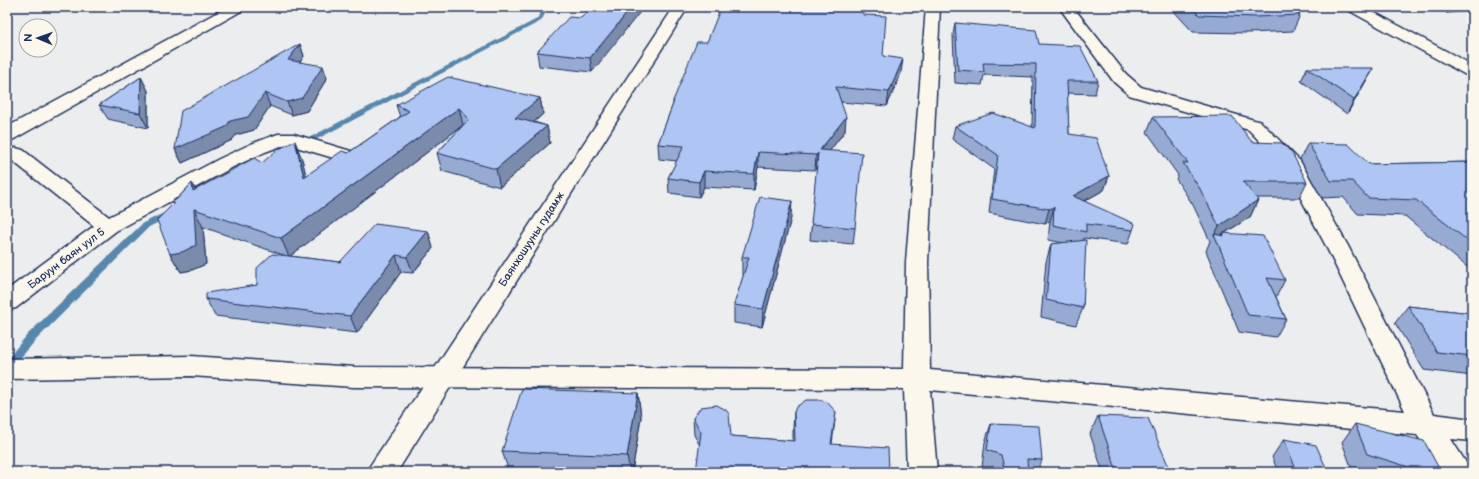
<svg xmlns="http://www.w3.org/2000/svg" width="1479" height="479" font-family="'Balsamiq Sans',sans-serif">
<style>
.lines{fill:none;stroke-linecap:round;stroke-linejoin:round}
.stream{fill:#5987ad;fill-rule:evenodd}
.minor-casing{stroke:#1b2f5e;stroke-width:3}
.secondary-casing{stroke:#1b2f5e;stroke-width:3}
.minor{fill:#fbf7ec;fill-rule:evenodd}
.secondary{fill:#fbf7ec;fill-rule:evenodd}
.wall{fill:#96aad2;stroke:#1b2f5e}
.shaded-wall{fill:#7a8bab;stroke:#1b2f5e}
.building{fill:#afc6f4;stroke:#1b2f5e}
.labels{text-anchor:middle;stroke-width:3;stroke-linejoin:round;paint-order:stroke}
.street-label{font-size:11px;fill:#1b2f5e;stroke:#fbf7ec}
</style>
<rect width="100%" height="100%" fill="#ecedee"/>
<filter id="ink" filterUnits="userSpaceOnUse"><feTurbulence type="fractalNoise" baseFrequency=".025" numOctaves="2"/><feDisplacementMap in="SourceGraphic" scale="8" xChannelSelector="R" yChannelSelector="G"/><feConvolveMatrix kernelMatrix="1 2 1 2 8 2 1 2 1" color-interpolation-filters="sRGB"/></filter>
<g filter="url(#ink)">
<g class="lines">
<path class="stream" d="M543,7h6l-8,14 -237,125h-6l-1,-2 240,-125z
M170,210l3,1 1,2 -1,2 -24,12 -113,113 -25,29 -4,1v-11l21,-25 115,-111z"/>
<defs>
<path id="minor" d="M227,7h18l-2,3 -229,129 -7,2v-14z
M926,7h14l-12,255 2,108 475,41 -79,-165 -41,-78 -36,-38 -120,-35 -15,-13 -55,-75h14l53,67 15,13 120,35 39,39 48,85 86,168 38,5v22l-21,-2 21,33h-31l-24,-37 -487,-45 7,82h-30l-3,-83 -550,-2 -163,-11 -184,3v-20l184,-3 163,11 550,2 2,-107z
M1346,7h18l108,58v12l-6,-2 -118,-65z
M278,134h16l60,18 3,4 -3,4 -7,2 -54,-16h-12l-16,6 -32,15 -117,64 -100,77 -9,2v-20l87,-64 -85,-68 -2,-5 2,-3 7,-2 7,2 86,67 110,-58 32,-15z"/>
<path id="secondary" d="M674,7h14l-291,465h-31z"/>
</defs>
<use href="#minor" class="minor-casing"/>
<use href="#secondary" class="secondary-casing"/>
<use href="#minor" class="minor"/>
<use href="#secondary" class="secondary"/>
</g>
<path class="wall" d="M592,7v65l-53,-6 -2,-14 44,-34z
M1170,7h130l-3,6 3,2 -7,16 -45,2 -55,-1z
M1435,7h37l-25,6z
M863,15l20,41 18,17 -14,33 -46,-4 4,29 -15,19 25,78 -2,16 -43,-4 7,-72 -2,2 -57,-3 -4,23 -50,-3 -5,10 -30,-4 -1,-15 9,-17 -18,-2 -1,-15 15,-40v-3l34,-59z
M955,23l84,21 59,37 -3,13 -28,-1 2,41 40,42 -5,14 -20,11 49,29 -5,14 -44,-6 -1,2v68l-7,17 -35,-8 5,-55 5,-18 13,-1 -16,-3 2,-19 -5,3 -56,-11 5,-44 -42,-30 3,-13 77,1 1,-50 -49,-2 -2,10 -27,-2 -2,-48z
M300,44l4,12 -4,6 27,16 -20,33 -15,4 -22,-9 -16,24 -18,5 -4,5 -50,23 -7,-14z
M1307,68l59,13 -19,33 -46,-33z
M141,77l7,14v37l-40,-9 -9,-14z
M540,98l3,16 -9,8 13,4 3,17 -50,44 -58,-16 -5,-18 26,-28 -173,131 50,6 88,-31 5,17 -20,25 -12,-1 -44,61 -142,-17 -9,-17 51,-14 29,-29 -83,-29 3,37 -14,6 -11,2 -11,-18 3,-50 -1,-2 5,-3 15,-16 3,6 67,-26 40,-4 4,17 42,-23 52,-36 -4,-12z
M1153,117l99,25 55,40 -8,16h-43l2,2 -8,17 -25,16 60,47 -9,17 10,22 -10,18 -37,-5 -33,-81 4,-10 -17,-36 -17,-26 2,-4 -31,-43z
M1308,143l61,21 103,-2v109l-67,-55 -47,-2 -15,-17 -21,1 -22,-39z
M791,218l-29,109 -28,-4v-18l10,-31h-2v-17z
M1408,306l64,7v63l-48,-6 -29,-47z
M638,393l3,24 -9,55h-123l-7,-21z
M794,412h42l-4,32h-133l-5,-9 -1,-17 38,18 62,5v-12z
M1098,416l73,56h-68l-13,-38z
M991,424l51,36 -5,12h-43l-12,-5 3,-25z
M1355,424l86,48h-88l-11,-30z
M1284,439l44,33h-50l-6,-15z"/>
<path class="shaded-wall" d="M632,7h12l-52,65 -2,-14z
M1450,7h22v4l-25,2z
M300,44l4,12 -11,17 -5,-13z
M903,59l-2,14 -14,33 2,-14z
M323,66l4,12 -20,33 -15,4 -5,-13z
M1373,68l-7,13 -19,33 7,-14z
M141,77l7,14v37l-8,-15z
M265,93l5,13 -16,24 -18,5 -4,5 -50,23 -7,-14z
M540,98l3,16 -24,21 -4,-17z
M459,108l4,17 -174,132 -8,-19z
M846,117l-1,14 -26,34 1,-15z
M547,126l3,17 -50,44 -4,-18z
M295,141l7,18 9,36 -7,-18z
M758,152v15l-4,23v-16z
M818,153l-1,15 -2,2 1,-15z
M704,171v16l-5,10v-15z
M1109,176l-5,14 -36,20 5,-14z
M192,183l9,18 -8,-10z
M1258,200l-8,17 -27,17v-1l-1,3h-8l5,-10z
M792,201l-1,17 -29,109 1,-18z
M1054,207l-4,14 -5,3 4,-15z
M194,209l9,18 3,37 -14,6 -11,2 -11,-18z
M428,231l5,17 -20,25 -6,-16z
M396,255l5,17 -44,61 -7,-17z
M638,393l3,24 -9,55h-2l-3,-16z"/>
<path class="building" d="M592,7h40l-42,51 -53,-6 32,-35 12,1z
M721,7h142v8l23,1 -3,40 20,3 -14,33 -53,-5 10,30 -26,33 42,3 -7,75 -44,-4 7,-71 -2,2 -58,-3 -4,22 -50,-3 -5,11 -31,-4 16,-32 -26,-2 16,-43h-1l24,-59h10z
M1191,7h109l-1,3h-7l8,5 -45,2 -56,-2z
M955,23l81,7 3,14 41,2 18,35h-31l2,53 27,4 13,38 -36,20 62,28 -2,6 -47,-6v8l-33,-7 1,-18 -5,2 -57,-10 6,-44 -43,-29 38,-13 42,15 1,-64 -53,-1 1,9 -26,-2z
M300,44l-12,16 35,6 -21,32 -15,4 -22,-9 -17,24 -18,4 -4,6 -51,22 6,-38z
M1307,68h66l-19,32z
M141,77l-1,36 -41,-8z
M448,77l92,21 -25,20 32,8 -51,43 -59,-16 32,-34 -10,-11 -178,130 -87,-29 2,36 -14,7 -12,2 -13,-34 17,-17 -2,-1 5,-3 15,-16 1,8 61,-33 8,5 15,-13 18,-9 9,36 38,-26 6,2 61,-42 -13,-6z
M1232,116l20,26 30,1 10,10 15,29h-64l15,18 -39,26 -19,-37 -17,-26h5l-35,-46z
M1308,143l40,1 21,20 103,-2v82l-56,-44 -48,-2 -16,-17h-21z
M760,197l32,4 -29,108 -29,-4 15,-48h-7z
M375,224l53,7 -21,26 -11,-2 -46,61 -144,-17v-6l51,-8v-17l15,-14 68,8z
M1223,233l40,3 22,44 -18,-2 19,41 -38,-4 -34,-81 10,2z
M1086,240l-3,68 -37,-8 5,-56z
M1408,306l64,7v43l-35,-4z
M522,389l116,4 -11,63 -125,-5z
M806,400h14l7,2 9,10 -5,32 57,4 1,24h-193l5,-40 -8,-14 8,-11 16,-2 9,5 3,4 2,22 64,5 -1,-29 2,-5z
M1098,416l50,2 23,54h-54z
M991,424l48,2 3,34 -15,-1 1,13h-23l-4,-17 -14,-5z
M1355,424l69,17 17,31h-16l-58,-18z
M1284,439l32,6 12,27h-31z"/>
</g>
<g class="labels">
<g class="street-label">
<text transform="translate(531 239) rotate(-57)" y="4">Баянхошууны гудамж</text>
<text transform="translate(66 258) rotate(-37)" y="4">Баруун баян уул 5</text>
</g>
</g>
<rect width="1479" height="479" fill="none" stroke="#fbf7ec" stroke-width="24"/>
<rect x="12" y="12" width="1455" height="455" fill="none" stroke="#1b2f5e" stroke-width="1.5" filter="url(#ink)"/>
<g transform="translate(38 38) rotate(272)"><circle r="19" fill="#fbf7ec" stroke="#a1a7b3"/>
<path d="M0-3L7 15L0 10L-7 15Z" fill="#1b2f5e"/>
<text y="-6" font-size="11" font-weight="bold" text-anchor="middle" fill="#1b2f5e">N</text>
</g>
</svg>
